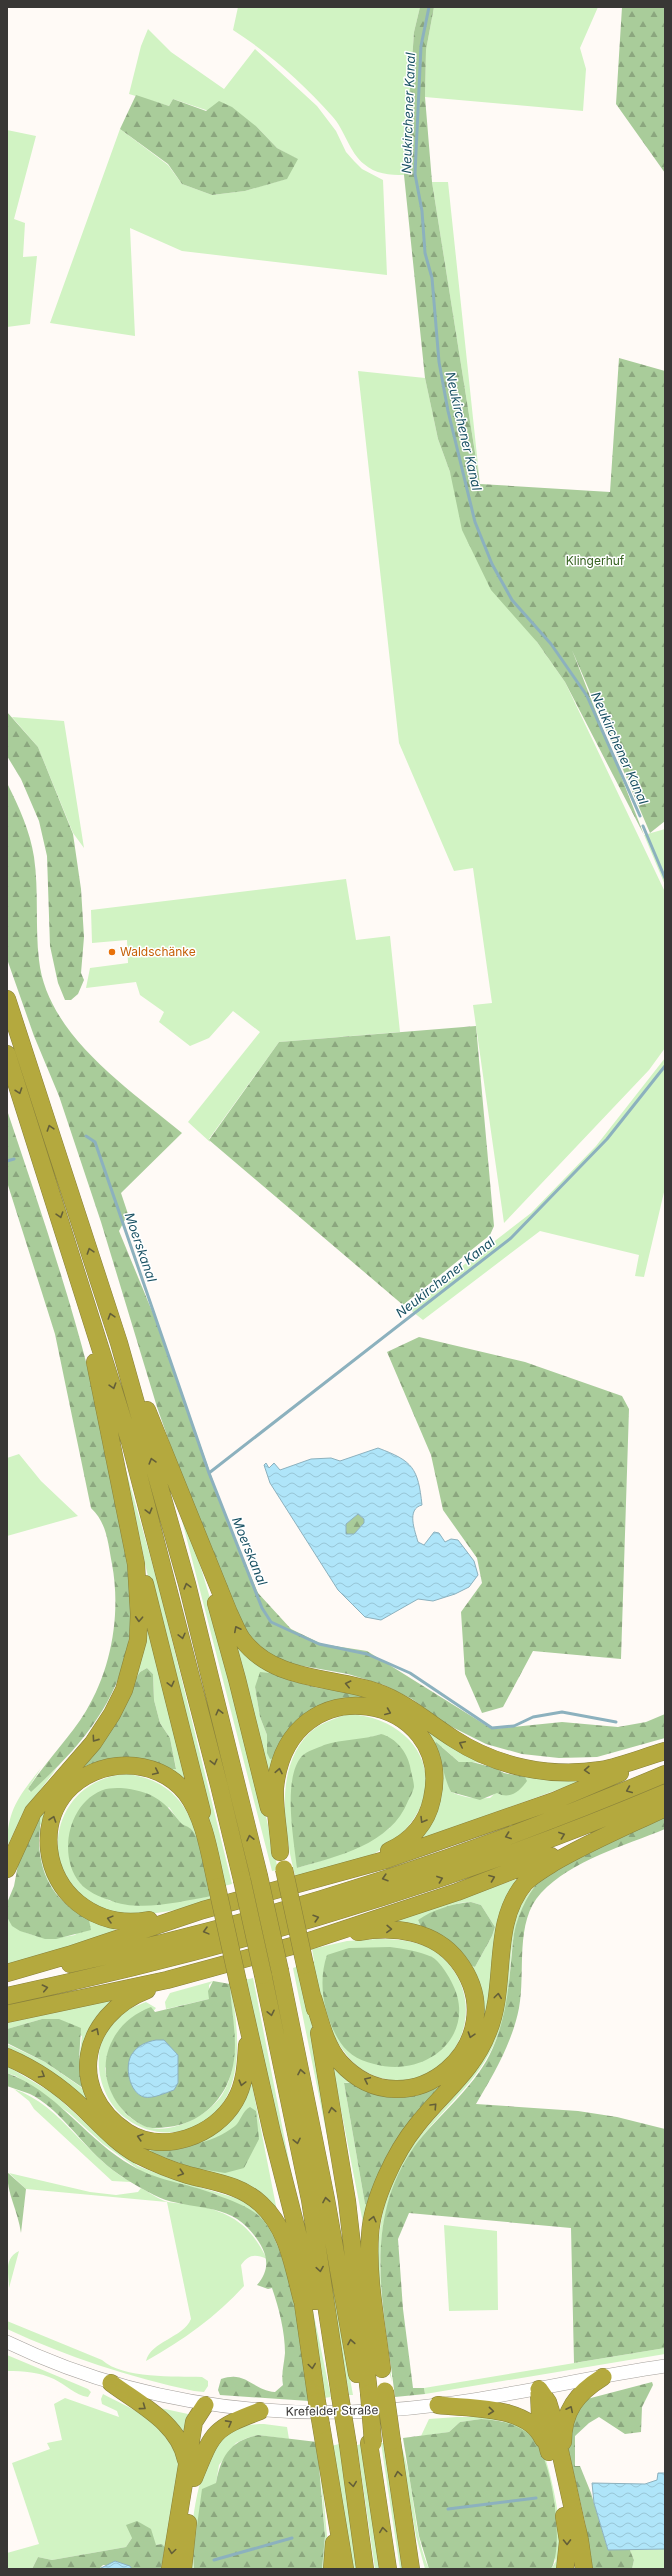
<svg xmlns="http://www.w3.org/2000/svg" width="672" height="2576" font-family="Inter,sans-serif">
<style>
.grass{fill:#d1f3c3;fill-rule:evenodd}
.forest{fill:url(#forest-firs)}
.water{fill:url(#water-waves);stroke:#8cb1be;fill-rule:evenodd}
.lines{fill:none;stroke-linecap:round;stroke-linejoin:round}
.stream{stroke:#8cb1be;stroke-width:3}
.secondary-casing{stroke:#a5a19c;stroke-width:14}
.highway-casing{stroke:#89813b;stroke-width:18}
.secondary{stroke:#fff;stroke-width:13}
.highway{stroke:#b4a93e;stroke-width:17}
.highway-bridge-casing{stroke:#89813b;stroke-width:18;stroke-linecap:butt}
.highway-bridge{stroke:#b4a93e;stroke-width:17}
.oneway{stroke:#645f38}
.food-dot{fill:#e8710a;stroke:#fff;stroke-width:1.5}
.labels{text-anchor:middle;stroke-width:3;stroke-linejoin:round;paint-order:stroke}
.park-label{font-size:12px;fill:#366220;stroke:#fff}
.food-label{font-size:12px;fill:#c56008;stroke:#fff;text-anchor:start}
.street-label{font-size:12px;fill:#393735;stroke:#fff}
.water-label{font-size:13px;font-style:italic;fill:#195163;stroke:#fff}
</style>
<defs>
<pattern id="forest-firs" width="22" height="20" patternUnits="userSpaceOnUse"><rect width="22" height="20" fill="#a9cc9a"/><path d="M5 1l3.5 6h-7zM16 11l3.5 6h-7z" fill="#8ba67e"/></pattern>
<pattern id="water-waves" width="16" height="10" patternUnits="userSpaceOnUse"><rect width="16" height="10" fill="#afe5f9"/><path d="M0 5q4-4 8 0t8 0" fill="none" stroke="#97c5d6"/></pattern>
</defs>
<rect width="100%" height="100%" fill="#fffaf6"/>
<path class="grass" d="M238,7h182l-6,25 -10,143c-14,0 -29,-1 -40,-11 -15,-12 -19,-34 -32,-48 -28,-32 -63,-63 -99,-86z
M434,7h164l-18,41 6,21 -3,42 -158,-14 1,-47z
M148,29l23,23 53,37 31,-40 62,57 19,25 10,21 8,9 8,8 21,11 4,95 -205,-24 -52,-23 5,108 -85,-13 70,-194 48,36 14,19 30,11 33,-4 41,-12 11,-20 -20,-11 -20,-21 -84,-28 -4,7 -40,-12 12,-48z
M7,130l29,6 -22,83 11,4 -2,34 14,-1 -7,68 -23,3z
M432,182h16l32,302z
M358,371l67,7 13,61 12,33 87,170 28,40 100,210v156l-16,22 -145,153 -31,-218 19,-2 -19,-135 -19,3 -55,-128z
M12,717l52,4 20,127 -11,-15 -35,-86z
M665,829v56l-21,-50z
M346,879l10,61 34,-4 10,96 -121,10 -70,97 1,3 -22,-20 72,-90 -27,-21 -24,27 -19,8 -31,-24 5,-10 -24,-17 -4,-13 -50,6 4,-20 38,-5 -1,-23 -35,3 -1,-33z
M665,1058v130l-21,89 -9,-1 4,-21 -99,-24 -117,89 -15,-12 123,-95 65,-67z
M19,1454l22,27 37,35 -71,20v-78z
M125,1467l35,124 72,293 -8,2 -79,-322z
M175,1493c29,76 50,156 69,235 12,48 24,94 34,142l-6,1z
M145,1614l43,175 -83,-26 71,5 -6,-30 -10,-15 -6,-23 -1,-26 -6,-6 -7,4 -9,14z
M239,1641l108,46 107,57 141,32 -183,67 17,-23 -4,-82 -77,-48 -30,-2 -30,-8 -10,-6 -11,-1 -12,14 5,30 7,18v18l52,-43 -46,77 -39,-143zM442,1747l17,15c5,1 8,0 13,0 15,0 28,11 43,12l-25,24c-15,1 -25,0 -39,-6l-13,-40z
M348,1714c73,4 106,73 49,124 -26,24 -68,31 -101,41 -12,-45 -24,-116 18,-150 10,-7 22,-11 34,-15zM381,1734l9,94c-29,21 -60,30 -93,40l5,-111c28,-17 51,-13 79,-23z
M41,1768l-13,21 2,3 27,-24 -33,43 -17,36c0,-37 12,-51 34,-79z
M127,1774c59,8 68,50 81,101l-16,-45 -11,-6 -12,-17 -88,77 29,17 47,3 55,-8 1,7c-30,5 -65,15 -96,10 -84,-14 -77,-133 10,-139z
M50,1796l-5,63 69,69 1,6 -108,33v-50c14,22 45,23 68,18l14,-15c-39,-22 -53,-50 -48,-95l-5,-5z
M528,1875c-6,9 -15,17 -19,27 -19,41 -7,89 -25,131 -16,37 -46,60 -70,91 -25,31 -39,65 -47,104h-3l-33,-170c6,2 15,16 22,21 10,7 29,13 43,14 87,2 116,-115 40,-156 -16,-9 -35,-11 -53,-12zM471,1902l10,3 14,22 -3,9 -17,31 -3,-1 -22,-23 -29,-16 -3,-7 41,-17zM344,2083c10,-1 15,3 23,7 26,11 50,9 73,-5l4,2c-17,21 -37,39 -52,62 -11,18 -17,37 -25,56l-2,-1z
M540,1880c-12,18 -23,38 -27,60 -5,32 -2,63 -15,95 -19,49 -56,72 -84,113 -50,72 -32,153 -22,234 -6,-19 -8,-40 -10,-60 -8,-65 -8,-126 34,-181 27,-36 62,-63 79,-105 17,-42 7,-89 24,-127 5,-11 13,-20 21,-29z
M377,1939c36,0 63,5 81,39 31,61 -35,129 -95,92 -14,-8 -26,-28 -34,-42 -10,-19 -12,-45 -17,-65l2,-2 -2,-12 35,-8z
M299,1966l16,72 24,157 -46,-227z
M273,1972l24,116 56,307h-4l-33,-191 -47,-231z
M253,1978l44,224 -52,-222z
M213,1981l-4,4v14l-43,10 -1,-7 5,-9z
M230,1984c11,51 18,132 -48,147 -19,4 -39,0 -55,-12 -30,-21 -39,-71 -13,-100 8,-8 22,-13 32,-17l10,6 -51,60c3,23 16,49 40,58 25,10 63,-10 77,-31 21,-34 9,-75 8,-111z
M116,1999l-32,70 34,60 76,12 56,-67 28,142 -117,-54 -154,-109v-9l38,18 40,28 -6,-30 3,-24 -40,-17 -35,10v-6z
M7,2066l47,28 52,48 32,24 31,12 70,21 12,7 21,20 19,52 20,121 -34,-156 -16,-25 -46,-24 -61,-16 -16,-9 -35,-25 -34,-31 -53,-37 -9,-3z
M14,2089c49,17 72,69 117,93l-19,-1 -78,-72 -5,-8z
M9,2173l81,19 26,3 22,-3 3,-4c8,4 18,12 27,14 9,2 18,1 27,3 38,8 55,20 72,54 -12,-5 -18,-5 -26,6l3,21c-27,30 -62,55 -98,75 5,-20 37,-23 45,-42l-24,-117 -141,-13z
M444,2225l53,6 1,79 -49,1z
M19,2251l-10,37c0,-15 -6,-29 10,-37z
M302,2258l29,139 -7,1z
M7,2321l95,39c21,19 73,16 100,17l6,4v5l-4,6 -10,-1c-66,-14 -126,-34 -187,-62z
M665,2348v6l-240,40 -1,-6z
M7,2355l81,34 3,3 -3,5c-13,-2 -22,-12 -34,-18 -15,-7 -30,-8 -47,-8z
M103,2394c24,13 63,28 73,55 8,23 -7,73 -11,98l-3,-3 -6,1 -24,-7 -6,9 -74,13 -14,-3 -6,12h-25v-16l32,-9 -27,-81 38,-14 -3,-6 15,-3 -8,-36 11,-6 54,19 -2,-6 -15,-7 -1,-5z
M151,2406l37,8 -2,25z
M457,2417c24,0 57,-1 76,17 15,13 28,87 28,108 0,9 -3,18 -4,27h-6l5,-8 -53,-140 -22,-2 -21,3 -11,10 -28,4 8,-17z
M264,2424l23,3 2,12 -31,-4 -11,3 -11,5 -17,22 -3,18 -23,72 1,14h-4c-1,-34 7,-113 36,-135 11,-8 26,-10 38,-10z
M399,2440c17,41 12,89 30,129h-4l-9,-33z
M381,2443h7l19,126h-7z
M339,2444l19,125h-8l-19,-123z
M362,2444l18,125h-5l-18,-124z
M319,2448l8,88 -1,33h-4l3,-33z
M665,2549v20h-33l2,-9 -4,-10z"/>
<path class="forest" d="M420,7h14l-8,43 -1,47 7,85 48,302 130,8 9,-134 46,13v450l-15,12 -78,-183 72,185 -79,-153 -28,-40 -46,-52 -29,-60 -12,-58 -12,-33 -13,-61 -21,-203 10,-143z
M622,7h43v166l-49,-69z
M136,95l33,11 4,-7 33,12 13,-10 13,6 25,20 20,21 21,11 -11,20 -42,12 -33,4 -30,-11 -14,-20 -48,-35z
M7,712l31,35 35,87 8,55 3,48 -3,36 3,7 -6,14 -7,6h-6l-7,-17 -8,-37 -3,-90 -8,-35 -18,-42 -14,-23z
M7,783c12,24 23,48 27,74 5,34 1,69 5,103 8,75 89,128 143,173l-61,60 7,21 -9,17 40,97 64,181 35,84 33,36 31,15 45,7 125,78 70,-7 56,5 28,-5 19,-8v24l-68,19 -38,1 -37,-4 -36,-10 -40,-20 -34,-25 -28,-14 -36,-11 -62,-11 -17,-9 -15,-12 -14,-19 -54,-133 -29,-83 -56,-185 -42,-126 -25,-60 -27,-77z
M476,1026l18,200 -4,9 -87,70 -194,-165 70,-98z
M7,1110c29,87 59,174 82,263 10,37 16,75 24,112 10,52 25,106 15,160 -12,62 -52,106 -97,147l-3,-3c17,-27 41,-50 58,-78 26,-43 35,-98 26,-147 -4,-21 -5,-41 -21,-56l-36,-174 -48,-152z
M419,1337l106,25 97,34 7,13 -8,250 -88,-8 -30,56 -21,6 -17,-39 -4,-62 21,-29 -5,-25 -34,-48 -12,-55 -44,-103z
M358,1514l6,5v4l-10,11h-8v-10z
M147,1668l6,6 1,26 6,23 10,15 6,31 -91,4 -10,-3 65,-98z
M260,1672l18,2 10,6 30,8 30,2 27,10 -33,2 -67,56 -5,1 -3,-6v-18l-7,-18 -5,-30z
M381,1734c15,4 26,18 29,32 1,7 4,15 4,21 -1,5 -4,10 -6,14 -17,44 -71,55 -111,67 -3,-27 -15,-90 5,-112 5,-5 16,-8 22,-11 19,-6 39,-5 57,-11z
M436,1742l23,20h13l23,6 9,5 21,4 2,4c-7,10 -17,19 -30,12l-17,7 -29,-8c-8,-15 -8,-33 -18,-46z
M121,1788c29,3 41,10 59,34 3,4 9,4 12,8 11,14 15,49 20,66 -31,5 -72,17 -103,4 -9,-3 -23,-9 -29,-17 -23,-27 -12,-83 26,-94 4,-1 10,-1 15,-1z
M665,1816v13c-41,17 -93,31 -124,64 -27,29 -15,79 -22,115 -7,35 -25,66 -43,96l102,7 39,6 48,12v219l-91,15 -3,-135 -162,-15 -11,26 5,70 10,79h11l1,6 -30,3c-10,-85 -35,-173 19,-250 24,-32 58,-57 76,-93 18,-37 19,-73 23,-113 2,-21 13,-45 27,-61 20,-23 94,-50 125,-64z
M40,1819c1,8 -1,16 -1,24 2,38 18,59 50,77l2,10 -35,9h-11l-25,-8 -8,-5 -5,-9v-14l7,-17 7,-37 15,-29z
M471,1902l10,3 14,22 -3,9 -17,31 -3,-1 -12,-15 -39,-24 -3,-7c14,-10 36,-17 53,-18z
M390,1947c14,2 29,4 42,10 7,4 15,16 19,24 29,53 -24,98 -77,83 -17,-4 -29,-12 -37,-27 -14,-25 -19,-56 -10,-82l22,-7z
M213,1981l17,3c1,29 10,61 1,90 -9,29 -33,50 -63,53 -7,1 -18,2 -24,-1 -29,-14 -46,-48 -35,-78 8,-21 22,-33 42,-41l4,5 54,-13 -1,-8z
M42,2019h17l22,9 -2,32 7,30 -41,-28 -38,-19v-14z
M7,2073c50,19 74,60 117,88 34,22 59,20 93,34 15,6 34,12 45,24 30,33 41,137 47,182l-89,-6 -2,-5 3,-11c25,-9 31,11 54,13l8,-7c-2,-12 1,-20 2,-32 0,-21 -6,-45 -13,-65l-4,1 -11,-4c18,-20 7,-40 -10,-58 -24,-25 -65,-17 -93,-32 -19,-10 -37,-20 -53,-35 -23,-21 -43,-52 -71,-66 -7,-3 -16,-5 -23,-8z
M344,2083h10l28,12 16,2 17,-1 28,-11 -76,120 -2,-1z
M250,2107l6,4 3,28 -15,29 -19,5 -32,-5 -40,-15 -4,-4 4,-2c29,0 58,-2 82,-21 6,-5 7,-15 15,-19z
M7,2172l19,17 -5,44c-3,-22 -14,-39 -14,-61z
M652,2382l1,3 -11,22 -1,25 -16,2 -26,-17 -10,6 -14,13v30h5l11,27 17,57h22l4,10 -2,9h-41l-6,-47 -17,-74 7,-35 12,-14z
M481,2419c18,1 36,4 51,18 20,19 33,109 19,132h-122l-10,-33 -16,-98 46,-6 11,-10z
M258,2435l59,7 8,94 -3,33h-128l-1,-14 9,-66 14,-6c5,-27 14,-42 42,-48z
M137,2521l14,8 5,16 6,-1 3,3 -4,22h-29l-2,-3 -27,-1 -4,4h-67l6,-12 14,3 74,-13 6,-9 -6,-13z"/>
<path class="water" d="M378,1448c35,13 40,20 44,57 -16,4 -7,26 -4,37l6,3 10,-13 5,1 6,9 6,-3 7,1 16,21 4,14 -9,12 -14,7 -22,7 -15,-2 -37,21 -16,-3 -27,-27 -68,-107 -6,-18 2,-2 3,5 5,-5 6,7 31,-11 20,-1 9,3zM358,1514l6,5v4l-10,11h-8v-10z
M156,2040h8l14,15v28l-4,7c-9,3 -21,9 -30,7 -15,-4 -20,-32 -12,-43 6,-9 14,-12 24,-14z
M658,2473h7v76l-57,1 -14,-47 -2,-20 53,1 12,-4z
M115,2561l15,5 2,3h-33z"/>
<g class="lines">
<path class="stream" d="M429,7l-8,39 -6,128 7,37 3,42 7,25 7,84 9,49 27,111 17,42 20,36 39,44 36,52 53,120
M643,826l22,52
M86,1136l9,6 114,331 53,135 9,14 48,22 48,10 43,19 82,55 22,-2 19,-9 29,-5 54,10
M7,1161l7,-2
M209,1473l302,-235 96,-99 58,-73
M448,2509l88,-11
M214,2560l78,-22"/>
<defs>
<path id="secondary" d="M7,2342c137,66 281,82 431,63 77,-10 151,-28 227,-39"/>
<path id="highway" d="M7,999l112,344 68,241 72,292
M7,1054l123,388 89,343 23,95
M147,1410l82,203c4,8 8,19 13,26 32,43 89,37 135,53 28,10 52,31 77,47 43,28 97,39 147,31 22,-4 43,-13 64,-19
M145,1584l57,228
M216,1603l21,76 32,129
M280,1852c-1,-20 -6,-44 -5,-64 13,-127 181,-94 157,11 -5,24 -21,42 -43,52
M7,1869l26,-57 60,-69 19,-29 12,-24 14,-50 1,-26 -3,-50 -41,-202
M149,1920c-26,5 -51,-1 -71,-17 -33,-26 -40,-78 -12,-111 31,-35 90,-36 120,1 19,25 24,64 31,94
M70,1964c203,-43 404,-109 595,-190
M305,1965l10,44
M280,1971l46,228 31,175
M7,1973l62,-18 134,-45 182,-50 169,-59 66,-28
M263,1975l47,225 30,196
M238,1982l34,151 43,168
M147,1990c-66,25 -82,101 -20,142 36,23 88,4 108,-31 10,-17 11,-37 12,-56
M7,1996c225,-48 445,-113 658,-203
M313,1998c7,22 12,47 27,64 68,75 179,-21 118,-101 -24,-31 -64,-35 -100,-29
M7,2014l160,-34 136,-37 154,-51 94,-36
M319,2033l28,168 22,192
M7,2057c28,12 53,29 75,50 18,17 34,36 56,48 16,8 33,15 50,20 26,7 53,10 73,29 27,25 32,62 41,96
M301,2290l16,112
M382,2369c-5,-44 -15,-90 -12,-134 2,-35 25,-83 47,-110 25,-32 56,-54 71,-93 20,-47 2,-108 37,-149 8,-8 19,-14 28,-20 36,-21 74,-37 112,-55
M111,2383c28,21 68,40 75,77
M539,2389l9,13 4,13 28,126 4,28
M539,2393l1,24 9,35
M438,2405c31,4 90,0 105,34
M321,2425l24,144
M392,2441l19,128
M563,2442c0,-31 14,-49 40,-65
M369,2443l19,126
M348,2445l17,124
M194,2478c19,-46 18,-49 66,-67
M564,2516l4,25 -3,28
M170,2569l24,-147 11,-17
M183,2569l5,-46
M332,2569l2,-26"/>
</defs>
<use href="#secondary" class="secondary-casing"/>
<use href="#highway" class="highway-casing"/>
<use href="#secondary" class="secondary"/>
<use href="#highway" class="highway"/>
<defs>
<path id="highway-bridge" d="M284,1869l21,96
M259,1876l21,95
M242,1880l21,95
M217,1887l21,95
M385,2391l7,50
M369,2393l4,50
M340,2396l8,49
M317,2402l4,23"/>
</defs>
<use href="#highway-bridge" class="highway-bridge-casing"/>
<use href="#highway-bridge" class="highway-bridge"/>
</g>
<defs><path id="oneway-chevron" d="M-2-3.5L2.5 0L-2 3.5" fill="none" stroke-width="1.6" stroke-linecap="round" stroke-linejoin="round"/></defs>
<g class="oneway">
<use href="#oneway-chevron" transform="translate(19 1091) rotate(71)"/>
<use href="#oneway-chevron" transform="translate(50 1128) rotate(-108)"/>
<use href="#oneway-chevron" transform="translate(60 1215) rotate(72)"/>
<use href="#oneway-chevron" transform="translate(90 1251) rotate(-108)"/>
<use href="#oneway-chevron" transform="translate(111 1316) rotate(-107)"/>
<use href="#oneway-chevron" transform="translate(113 1386) rotate(73)"/>
<use href="#oneway-chevron" transform="translate(152 1461) rotate(-106)"/>
<use href="#oneway-chevron" transform="translate(149 1511) rotate(75)"/>
<use href="#oneway-chevron" transform="translate(187 1586) rotate(-105)"/>
<use href="#oneway-chevron" transform="translate(139 1619) rotate(93)"/>
<use href="#oneway-chevron" transform="translate(237 1629) rotate(-117)"/>
<use href="#oneway-chevron" transform="translate(182 1636) rotate(76)"/>
<use href="#oneway-chevron" transform="translate(171 1684) rotate(76)"/>
<use href="#oneway-chevron" transform="translate(348 1684) rotate(-167)"/>
<use href="#oneway-chevron" transform="translate(219 1712) rotate(-104)"/>
<use href="#oneway-chevron" transform="translate(388 1712) rotate(22)"/>
<use href="#oneway-chevron" transform="translate(95 1739) rotate(125)"/>
<use href="#oneway-chevron" transform="translate(462 1744) rotate(-154)"/>
<use href="#oneway-chevron" transform="translate(214 1762) rotate(76)"/>
<use href="#oneway-chevron" transform="translate(587 1770) rotate(177)"/>
<use href="#oneway-chevron" transform="translate(279 1771) rotate(-79)"/>
<use href="#oneway-chevron" transform="translate(156 1772) rotate(25)"/>
<use href="#oneway-chevron" transform="translate(629 1790) rotate(157)"/>
<use href="#oneway-chevron" transform="translate(53 1819) rotate(-71)"/>
<use href="#oneway-chevron" transform="translate(423 1820) rotate(121)"/>
<use href="#oneway-chevron" transform="translate(562 1835) rotate(-20)"/>
<use href="#oneway-chevron" transform="translate(508 1836) rotate(160)"/>
<use href="#oneway-chevron" transform="translate(250 1838) rotate(-103)"/>
<use href="#oneway-chevron" transform="translate(385 1878) rotate(163)"/>
<use href="#oneway-chevron" transform="translate(492 1878) rotate(-21)"/>
<use href="#oneway-chevron" transform="translate(440 1879) rotate(-20)"/>
<use href="#oneway-chevron" transform="translate(316 1918) rotate(-17)"/>
<use href="#oneway-chevron" transform="translate(110 1919) rotate(-165)"/>
<use href="#oneway-chevron" transform="translate(389 1929) rotate(2)"/>
<use href="#oneway-chevron" transform="translate(206 1931) rotate(165)"/>
<use href="#oneway-chevron" transform="translate(45 1988) rotate(-12)"/>
<use href="#oneway-chevron" transform="translate(498 1996) rotate(-83)"/>
<use href="#oneway-chevron" transform="translate(271 2013) rotate(78)"/>
<use href="#oneway-chevron" transform="translate(96 2031) rotate(-63)"/>
<use href="#oneway-chevron" transform="translate(471 2035) rotate(108)"/>
<use href="#oneway-chevron" transform="translate(301 2072) rotate(-101)"/>
<use href="#oneway-chevron" transform="translate(42 2075) rotate(31)"/>
<use href="#oneway-chevron" transform="translate(367 2080) rotate(-155)"/>
<use href="#oneway-chevron" transform="translate(242 2083) rotate(105)"/>
<use href="#oneway-chevron" transform="translate(434 2106) rotate(-47)"/>
<use href="#oneway-chevron" transform="translate(332 2110) rotate(-100)"/>
<use href="#oneway-chevron" transform="translate(140 2137) rotate(-163)"/>
<use href="#oneway-chevron" transform="translate(297 2141) rotate(78)"/>
<use href="#oneway-chevron" transform="translate(181 2173) rotate(18)"/>
<use href="#oneway-chevron" transform="translate(326 2200) rotate(-100)"/>
<use href="#oneway-chevron" transform="translate(373 2219) rotate(-76)"/>
<use href="#oneway-chevron" transform="translate(320 2269) rotate(81)"/>
<use href="#oneway-chevron" transform="translate(351 2342) rotate(-100)"/>
<use href="#oneway-chevron" transform="translate(312 2366) rotate(82)"/>
<use href="#oneway-chevron" transform="translate(143 2407) rotate(36)"/>
<use href="#oneway-chevron" transform="translate(570 2409) rotate(-64)"/>
<use href="#oneway-chevron" transform="translate(491 2411) rotate(6)"/>
<use href="#oneway-chevron" transform="translate(229 2423) rotate(-29)"/>
<use href="#oneway-chevron" transform="translate(398 2474) rotate(-99)"/>
<use href="#oneway-chevron" transform="translate(353 2484) rotate(82)"/>
<use href="#oneway-chevron" transform="translate(383 2530) rotate(-98)"/>
<use href="#oneway-chevron" transform="translate(567 2542) rotate(89)"/>
<use href="#oneway-chevron" transform="translate(172 2551) rotate(98)"/>
</g>
<circle class="food-dot" cx="112" cy="952" r="4"/>
<g class="labels">
<g class="park-label">
<text x="595" y="565">Klingerhuf</text>
</g>
<g class="food-label">
<text x="120" y="956">Waldschänke</text>
</g>
<g class="street-label">
<text transform="translate(332 2411) rotate(-1)" y="4">Krefelder Straße</text>
</g>
<g class="water-label">
<text transform="translate(408 113) rotate(-88)" y="5">Neukirchener Kanal</text>
<text transform="translate(464 431) rotate(77)" y="5">Neukirchener Kanal</text>
<text transform="translate(620 748) rotate(66)" y="5">Neukirchener Kanal</text>
<text transform="translate(141 1247) rotate(71)" y="5">Moerskanal</text>
<text transform="translate(445 1277) rotate(-38)" y="5">Neukirchener Kanal</text>
<text transform="translate(250 1551) rotate(68)" y="5">Moerskanal</text>
</g>
</g>
<rect width="672" height="2576" fill="none" stroke="#393735" stroke-width="16"/>
</svg>
